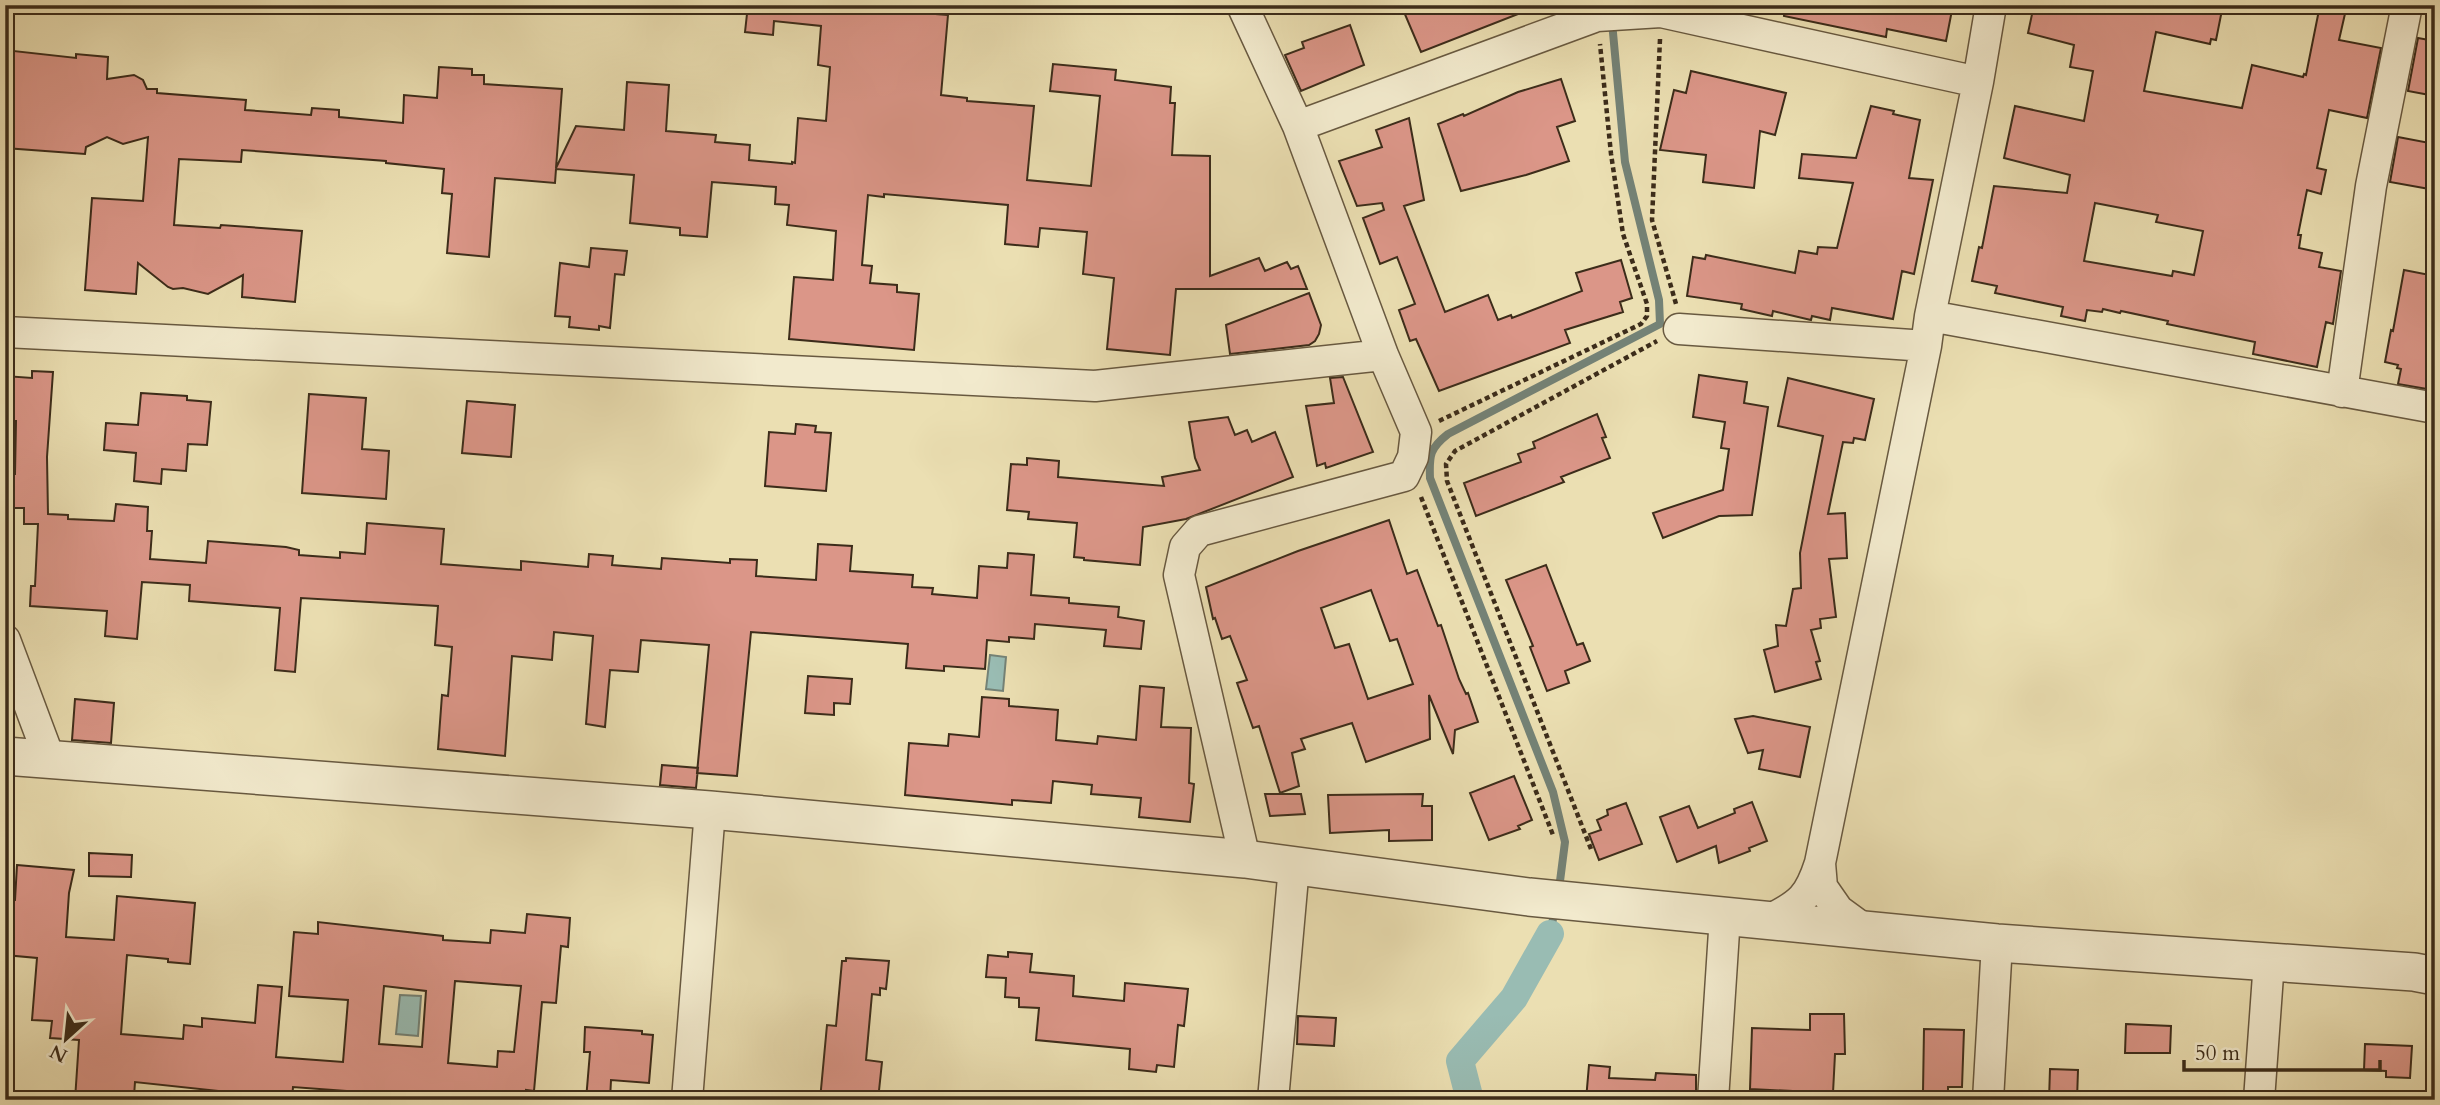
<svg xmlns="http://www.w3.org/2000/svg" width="2440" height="1105" font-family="Cardo,serif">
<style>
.water{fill:#99bcb3;stroke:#748276;stroke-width:2}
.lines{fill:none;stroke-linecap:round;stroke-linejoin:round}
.stream{stroke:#748276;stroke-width:8}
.canal{stroke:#99bcb3;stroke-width:28}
.building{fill:#db9688;stroke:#3c2c1a;stroke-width:2;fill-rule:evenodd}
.minor-casing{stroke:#685940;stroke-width:33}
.tertiary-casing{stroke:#685940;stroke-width:40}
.path{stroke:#3c2c1a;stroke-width:4.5;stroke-dasharray:5 3.5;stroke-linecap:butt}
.minor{stroke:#f2eacd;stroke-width:30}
.tertiary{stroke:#f2eacd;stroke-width:37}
</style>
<rect width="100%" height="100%" fill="#ebdfb2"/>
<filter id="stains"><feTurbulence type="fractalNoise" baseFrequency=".00286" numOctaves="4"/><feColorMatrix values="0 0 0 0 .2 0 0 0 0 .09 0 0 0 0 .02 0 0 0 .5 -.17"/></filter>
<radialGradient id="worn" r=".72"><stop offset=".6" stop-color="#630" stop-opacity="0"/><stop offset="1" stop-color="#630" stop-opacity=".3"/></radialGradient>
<path class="water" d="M990,655l16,2 -3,34 -17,-2z
M400,995l21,1 -3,40 -22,-2z"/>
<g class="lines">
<path class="stream" d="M1559,889l6,-47 -12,-50 -123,-314c-1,-23 0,-30 18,-44l212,-110 -1,-24 -34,-138 -13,-140
M1550,934l5,-25"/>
<path class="canal" d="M1470,1100l-10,-39 54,-63 36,-64"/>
</g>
<path class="building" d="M748,5h137v5l63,5 -7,80 26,3v3l67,5 -7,74 64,6 9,-90 -50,-5 3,-27 63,6 -1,10 56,7 -1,16h5l-3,52 38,1v120l49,-18 6,13 22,-9 4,7 7,-3 9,23h-131l-6,66 -63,-6 7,-71 -31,-4 4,-42 -47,-4 -2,19 -33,-3 3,-39 -124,-11v3l-16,-2 -6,70 10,1 -2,17 27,2v7l22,2 -5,56 -125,-11 5,-62 39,3 3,-49 -49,-6 2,-20 -14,-1 1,-17 -64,-5 -5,55 -27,-2v-7l-50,-5 4,-48 -78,-6 -1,14 -60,-5 -6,79 -42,-4 5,-59 -10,-1 2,-24 -58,-6v-2l-144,-11 -1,12 -62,-3 -5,66 46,3 1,-3 81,6 -7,71 -53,-5 1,-22 -35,19 -25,-6 -10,1 -5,-2 -30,-24 -2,31 -51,-4 7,-92 51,3 5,-64 -25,7 -16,-7 -21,10 -1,7 -80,-6v-98l71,8v-4l32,3 -1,22 27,-4 9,5 4,9h10v4l89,7 -1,10 66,5 1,-7 27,2v7l64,6 1,-28 33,3 2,-31 33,2v6h12v9l78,5 -6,79 20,-42 48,4 3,-48 42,3 -3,46 50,4 -1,7 35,3 -1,15 43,4v-2l3,1 3,-45 28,3 4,-54 -12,-2 3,-39 -47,-5 -1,14 -28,-3z
M1401,5h135v2l-115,45z
M1785,5h168l-7,36 -59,-12 -1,8 -102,-21z
M2034,5h189l-7,35 -5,-1 -1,5 -54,-12 -12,59 98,17 10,-43 51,12 1,-3 2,1 14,-70h27l-8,35 42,8 -14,70 -38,-8 -12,58 9,2 -5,24 -14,-4 -9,45h3l-2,13 23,5 -3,14 22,4 -8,53 -7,-2 -9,45 -64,-13 2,-12 -88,-18 1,-3 -47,-10 -1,2 -17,-4 -1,3 -15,-2 -2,11 -24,-5 2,-9 -68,-14 2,-7 -25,-5 7,-34 3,1 12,-62 73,7 3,-18 -66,-17 11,-52 69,15 9,-50 -23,-4 4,-22 -46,-12zM2095,203l63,12 -2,7 47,9 -9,44 -21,-4 -1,5 -88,-15z
M1350,25l14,40 -63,26 -16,-36 19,-7 -2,-6z
M2418,38l17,3v55l-27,-5z
M1691,71l95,22 -11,42 -15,-4 -6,57 -51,-6 3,-27 -46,-5 14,-60 12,3z
M1561,79l14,42 -18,6 12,34 -43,14 -65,16 -23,-67 25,-10 1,2 54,-24z
M1871,106l23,5 -1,3 27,6 -11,58 24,2 -19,94 -12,-3 -9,48 -61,-11 -2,12 -18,-4 -1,4 -38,-9 -1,5 -31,-7 1,-5 -55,-8 6,-39 12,2 1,-4 89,18 4,-22 18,3 1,-7 19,1 16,-65 -54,-5 3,-24 54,4z
M1409,118l15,82 -20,6 41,106 43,-17 10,25 13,-5 1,3 70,-27 -6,-18 45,-13 11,38 -12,4 3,10 -58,18 5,13 -131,48 -23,-52 -6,2 -11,-31 16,-6 -18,-47 -17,7 -17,-46 21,-8 -2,-7 -25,3 -18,-45 43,-14 -6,-17z
M2398,137l37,7v46l-45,-8z
M591,248l36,3 -3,24 -9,-1 -5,54 -11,-2v4l-30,-3 1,-10 -15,-1 5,-53 29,4z
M2404,270l31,6v70l-8,43 -29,-5 3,-15 -4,-1 1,-3 -13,-3 6,-32 2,1z
M1309,293l12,32 -2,9 -4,7 -6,4 -79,9 -4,-29z
M32,371l21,1 -6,85 1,57 20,1v4l46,2 2,-17 32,3 -1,24h5l-2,28 56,4 2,-22 78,6 13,3v5l41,3v-6l25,2 2,-31 77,6 -3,35 80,6v-9l67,6 1,-13 24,2 -1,9 49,4 1,-11 68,5v-4l27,1 -1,16 60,4 2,-36 34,2 -2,25 63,4 -1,12 21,1 -1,6 45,4 2,-32 28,2 1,-15 26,2 -3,40 38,3v5l50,4 -1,10 26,4 -3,28 -37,-3 2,-16 -71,-6 -1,15 -25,-2v5l-22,-2 -2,29 -41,-3v5l-38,-3 2,-24 -157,-12 -14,144 -40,-3 12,-128 -68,-5 -3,32 -28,-2 -5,57 -19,-3 7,-88 -39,-4 -2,28 -40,-4 -7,100 -67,-7 4,-54 6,1 4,-49 -17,-2 3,-39 -137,-8 -6,74 -20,-2 5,-62 -91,-7 1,-16 -48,-3 -5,57 -32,-3 2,-25 -77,-5 1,-20h4l3,-62h-14v-16h-19v-34h10l1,-53h-4v-9h-7v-36l27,2z
M1699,375l48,7 -3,21 24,4 -16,108 -33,1 -56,22 -10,-25 70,-23 6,-41 -8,-1 4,-26 -32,-5z
M1343,377l30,75 -47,16 -1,-5 -8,3 -11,-60 28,-3 -4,-25z
M1788,378l86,21 -9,41 -11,-2 -1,5 -10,-1 -15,72 17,-1 2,45 -18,1 7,58 -16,2 1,9 -10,2 9,31 -4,1 5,17 -46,13 -11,-42 14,-4 -2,-21 10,1 7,-37 8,-1 -1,-35 23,-117 -45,-10z
M141,393l46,3v4l24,2 -4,43 -19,-1 -2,27 -24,-2 -1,15 -27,-3 2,-28 -32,-3 2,-27 32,2z
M309,394l57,4 -4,51 27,2 -3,48 -84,-6z
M467,401l48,4 -4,52 -49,-4z
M1597,414l9,23 -4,1 8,20 -49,19 3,5 -88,34 -12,-33 57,-21 -3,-8 17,-6 -2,-6z
M1228,417l7,18 12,-5 5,12 23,-10 18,45 -107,42 -43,8 -3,38 -56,-5v-2l-10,-1 3,-34 -49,-4 1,-7 -22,-2 4,-46 16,1v-7l32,3 -1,16 106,9 -2,-9 38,-7 -5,-12 -6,-36z
M796,424l20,2 -1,6 16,1 -5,58 -61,-5 4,-54 26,2z
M1389,520l18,54 10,-4 21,56 3,-1 18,54 7,15 2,-1 10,29 -23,8 -2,24 -24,-59 1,44 -64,23 -14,-39 -51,16 4,10 -13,4 7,33 -19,7 -21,-67 -6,2 -16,-45 10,-3 -17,-44 -8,3 -7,-21 -2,1 -7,-32 92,-36zM1371,590l19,51 7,-2 16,45 -45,15 -19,-55 -14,4 -14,-40z
M1546,565l31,80 6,-2 7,18 -25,10 4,12 -22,8 -17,-44 3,-1 -27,-66z
M808,676l44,3 -2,25 -16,-1v12l-29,-2z
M1140,686l24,2 -3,39 30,1 -2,55 5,1 -4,38 -51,-5 2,-19 -50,-4 1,-9 -39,-4 -2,22 -39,-3v5l-107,-10 4,-52 39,3 1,-12 30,3 3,-40 27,2v7l49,4 -2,30 41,4 1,-8 38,4z
M75,699l39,4 -3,40 -39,-3z
M1753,716l57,11 -10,50 -41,-8 4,-19 -15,3 -13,-34z
M662,765l36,3 -2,20 -36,-3z
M1514,776l18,44 -14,6 2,3 -31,11 -19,-47z
M1265,794h36l4,20 -35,2z
M1423,794l-1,12h10v34l-43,1v-11l-59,3 -2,-38z
M1752,802l15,39 -18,7 1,3 -31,12 -3,-17 -39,16 -17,-45 29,-11 9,22 37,-15 -1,-4z
M1626,803l16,41 -43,16 -10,-26 12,-4 -4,-10 11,-5 -1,-5z
M89,853l43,2 -1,22 -42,-1z
M17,865l57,5 -5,23 -3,44 48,3 3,-44 78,7 -5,61 -22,-2v-3l-41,-4 -6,79 62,5 1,-14 18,2v-9l53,5 3,-38 24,2 -6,70 67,5 5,-62 -59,-4 5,-64 24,2v-12l125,14v4l47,3 1,-13 34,3 2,-19 43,4 -2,29 -7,-1 -5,57 -14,-1 -8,89 -8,-1v10h-154l1,-7 -80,-6 -1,13h-27l1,-4 -131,-14 -1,14 -18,-2 -1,6h-40l4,-60 -29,-2 2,-17 -20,-1 5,-62 -32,-3v-56l10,1zM455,981l66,5 -7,66 -16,-1 -1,16 -49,-4zM384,986l42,5 -4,56 -43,-3z
M1008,952l24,2 -2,18 44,4 -1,20 51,5 1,-18 63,6 -4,37 -6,-1 -4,42 -17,-2 -1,7 -27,-3 1,-20 -94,-9 3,-32 -20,-1v-9l-14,-1 1,-19 -20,-1 2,-22 20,2z
M846,958l43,3 -3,28 -6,-1v7l-8,-1 -6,66 16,2 -4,38h-58l7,-75 9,1 6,-65h4z
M1810,1014h34l1,40h-10l-2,39 -83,-4 2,-61 58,2z
M1298,1016l38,2 -2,28 -37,-2z
M2126,1024l45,2 -1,27h-45z
M585,1027l57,4v3l11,1 -4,48 -38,-3 -1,20h-24l4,-48h-6z
M1924,1029l40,1 -2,57h-14v5h-25z
M2365,1044l47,2 -2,32 -24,-1v-6l-22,-1z
M1589,1065l21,2 -1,11 46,2 1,-7 40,2v25h-110z
M2050,1069l28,1 -1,30h-28z"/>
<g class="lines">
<defs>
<path id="minor" d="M1242,5l56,121 85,229 33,77 -3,25 -9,19 -205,55 -14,16 -6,28 66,284
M1298,126l299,-110 64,-4 317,70
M1930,316l505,92
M1679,329l247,17
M5,332l1090,54 288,-31
M2342,392l29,-206 36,-181
M5,640l45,120
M1820,863l2,24 16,23 26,19
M1769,920c32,-16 40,-23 51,-57l106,-517 4,-30 48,-234 13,-77
M687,1100l23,-290
M1273,1100l21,-234
M1713,1100l12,-184
M1988,1100l9,-157
M2259,1100l10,-139"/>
<path id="tertiary" d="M5,756l705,54 535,49 284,38 468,46 417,29 21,4"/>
</defs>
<use href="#minor" class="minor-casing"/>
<use href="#tertiary" class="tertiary-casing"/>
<path class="path" d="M1660,39l-8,181 24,84
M1439,421l202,-97 6,-8v-12l-24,-70 -12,-80 -11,-110
M1421,497l132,338
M1591,849l-144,-368 -1,-17 9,-13 202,-110"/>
<use href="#minor" class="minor"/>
<use href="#tertiary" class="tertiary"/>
</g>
<rect width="2440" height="1105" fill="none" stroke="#ebdfb2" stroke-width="28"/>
<rect x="7" y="7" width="2426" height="1091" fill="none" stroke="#3c2c1a" stroke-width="3.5"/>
<rect x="14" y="14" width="2412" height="1077" fill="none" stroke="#3c2c1a" stroke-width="2"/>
<g transform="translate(66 1039) rotate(207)" stroke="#f2eacd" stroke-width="5" paint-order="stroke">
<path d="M0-5L12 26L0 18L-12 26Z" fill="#3c2c1a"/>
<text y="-10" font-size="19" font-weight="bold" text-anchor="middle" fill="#3c2c1a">N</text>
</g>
<path d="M2184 1060v10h196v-10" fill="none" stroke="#3c2c1a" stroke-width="3.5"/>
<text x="2195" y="1060" font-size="21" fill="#3c2c1a" stroke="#f2eacd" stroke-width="5" paint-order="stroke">50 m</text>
<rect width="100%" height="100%" filter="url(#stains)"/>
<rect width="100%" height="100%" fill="url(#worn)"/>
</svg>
